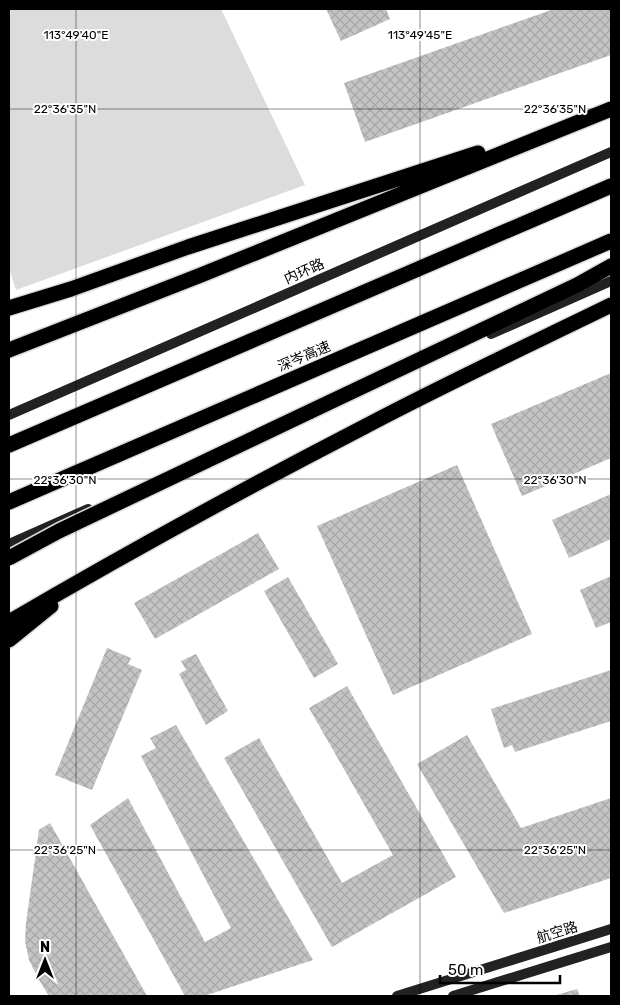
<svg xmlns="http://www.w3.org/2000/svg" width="620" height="1005" font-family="Rubik,'Noto Sans SC',sans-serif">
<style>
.grass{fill:#dcdcdc}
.building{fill:url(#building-cross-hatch)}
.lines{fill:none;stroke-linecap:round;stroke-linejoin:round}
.highway-casing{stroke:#dbdbdb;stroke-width:18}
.secondary{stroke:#222;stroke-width:10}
.highway{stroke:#000;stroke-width:15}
.highway-bridge-casing{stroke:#dbdbdb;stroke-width:18;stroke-linecap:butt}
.highway-bridge{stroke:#000;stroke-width:15}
.ticks{fill:none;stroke:#000;stroke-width:1;stroke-opacity:0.45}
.labels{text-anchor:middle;stroke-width:4;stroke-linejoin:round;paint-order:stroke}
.street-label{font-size:14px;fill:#000;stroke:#fff}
.ticks-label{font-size:12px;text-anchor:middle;fill:#000;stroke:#fff;stroke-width:4;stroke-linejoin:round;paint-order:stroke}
</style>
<defs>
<pattern id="building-cross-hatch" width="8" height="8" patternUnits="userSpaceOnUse" patternTransform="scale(1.25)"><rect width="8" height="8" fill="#c4c4c4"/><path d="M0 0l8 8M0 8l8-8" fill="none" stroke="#a7a7a7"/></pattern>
</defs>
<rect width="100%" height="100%" fill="#fff"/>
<path class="grass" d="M9,9h212l84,176 -289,105 -7,-22z"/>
<path class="building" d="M326,9h60l4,10 -49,22z
M554,9h57v46l-246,87 -21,-59z
M611,373v85l-89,38 -31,-72z
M457,465l75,169 -139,61 -76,-169z
M611,494v45l-42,19 -17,-38z
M258,533l21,36 -124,70 -21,-36z
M611,576v46l-15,6 -16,-38z
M288,577l50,87 -24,14 -50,-87z
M107,648l24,10 -3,6 14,6 -50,120 -37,-15z
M196,654l32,57 -22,14 -27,-51 7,-4 -5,-9z
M611,670v51l-96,31 -3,-7 -8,3 -13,-39z
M347,686l109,191 -124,70 -108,-189 35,-20 83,145 51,-28 -84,-147z
M176,725l137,235 -109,36h-19l-95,-171 38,-27 77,144 26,-14 -90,-172 15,-8 -6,-10z
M467,735l54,93 90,-30v80l-107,35 -87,-149z
M50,823l97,173h-98l-10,-16 -10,-20 -4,-19 1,-18 13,-93z
M577,989l3,7h-27z"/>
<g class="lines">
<defs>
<path id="highway" d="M9,308l62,-19 117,-42 290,-94
M9,350l192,-75 410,-166
M309,412l268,-127 34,-19
M9,445l602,-259
M9,502l602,-261
M9,622c116,-68 235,-133 355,-195 81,-43 165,-82 247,-122
M9,640l42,-34"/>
</defs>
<use href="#highway" class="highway-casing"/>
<path class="secondary" d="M491,334l120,-53
M9,415l602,-263
M9,544l79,-35
M397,996l214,-67
M453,996l158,-49"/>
<use href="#highway" class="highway"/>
<defs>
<path id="highway-bridge" d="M9,558l50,-27 250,-119"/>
</defs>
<use href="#highway-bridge" class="highway-bridge-casing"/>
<use href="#highway-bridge" class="highway-bridge"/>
</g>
<path class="ticks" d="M76,9v987M420,9v987M9,109h602M9,479h602M9,850h602"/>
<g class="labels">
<g class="street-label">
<text transform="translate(304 271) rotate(-24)" y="5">内环路</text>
<text transform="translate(304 356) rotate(-23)" y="5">深岑高速</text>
<text transform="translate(557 932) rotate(-17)" y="5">航空路</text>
</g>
</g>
<g class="ticks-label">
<text x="76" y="39">113°49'40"E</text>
<text x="420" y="39">113°49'45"E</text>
<text x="65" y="113">22°36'35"N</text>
<text x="555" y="113">22°36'35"N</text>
<text x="65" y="484">22°36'30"N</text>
<text x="555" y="484">22°36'30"N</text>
<text x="65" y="854">22°36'25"N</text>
<text x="555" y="854">22°36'25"N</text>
</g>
<rect width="620" height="1005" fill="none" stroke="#000000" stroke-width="20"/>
<g transform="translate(45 960)" stroke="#ffffff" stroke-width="4" paint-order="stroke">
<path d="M0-4L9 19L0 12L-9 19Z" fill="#000000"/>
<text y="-8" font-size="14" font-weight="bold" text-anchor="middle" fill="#000000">N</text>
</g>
<path d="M440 975v8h120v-8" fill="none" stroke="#000000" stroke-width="2.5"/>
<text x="448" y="975" font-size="15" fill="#000000" stroke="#ffffff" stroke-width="4" paint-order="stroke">50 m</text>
</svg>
